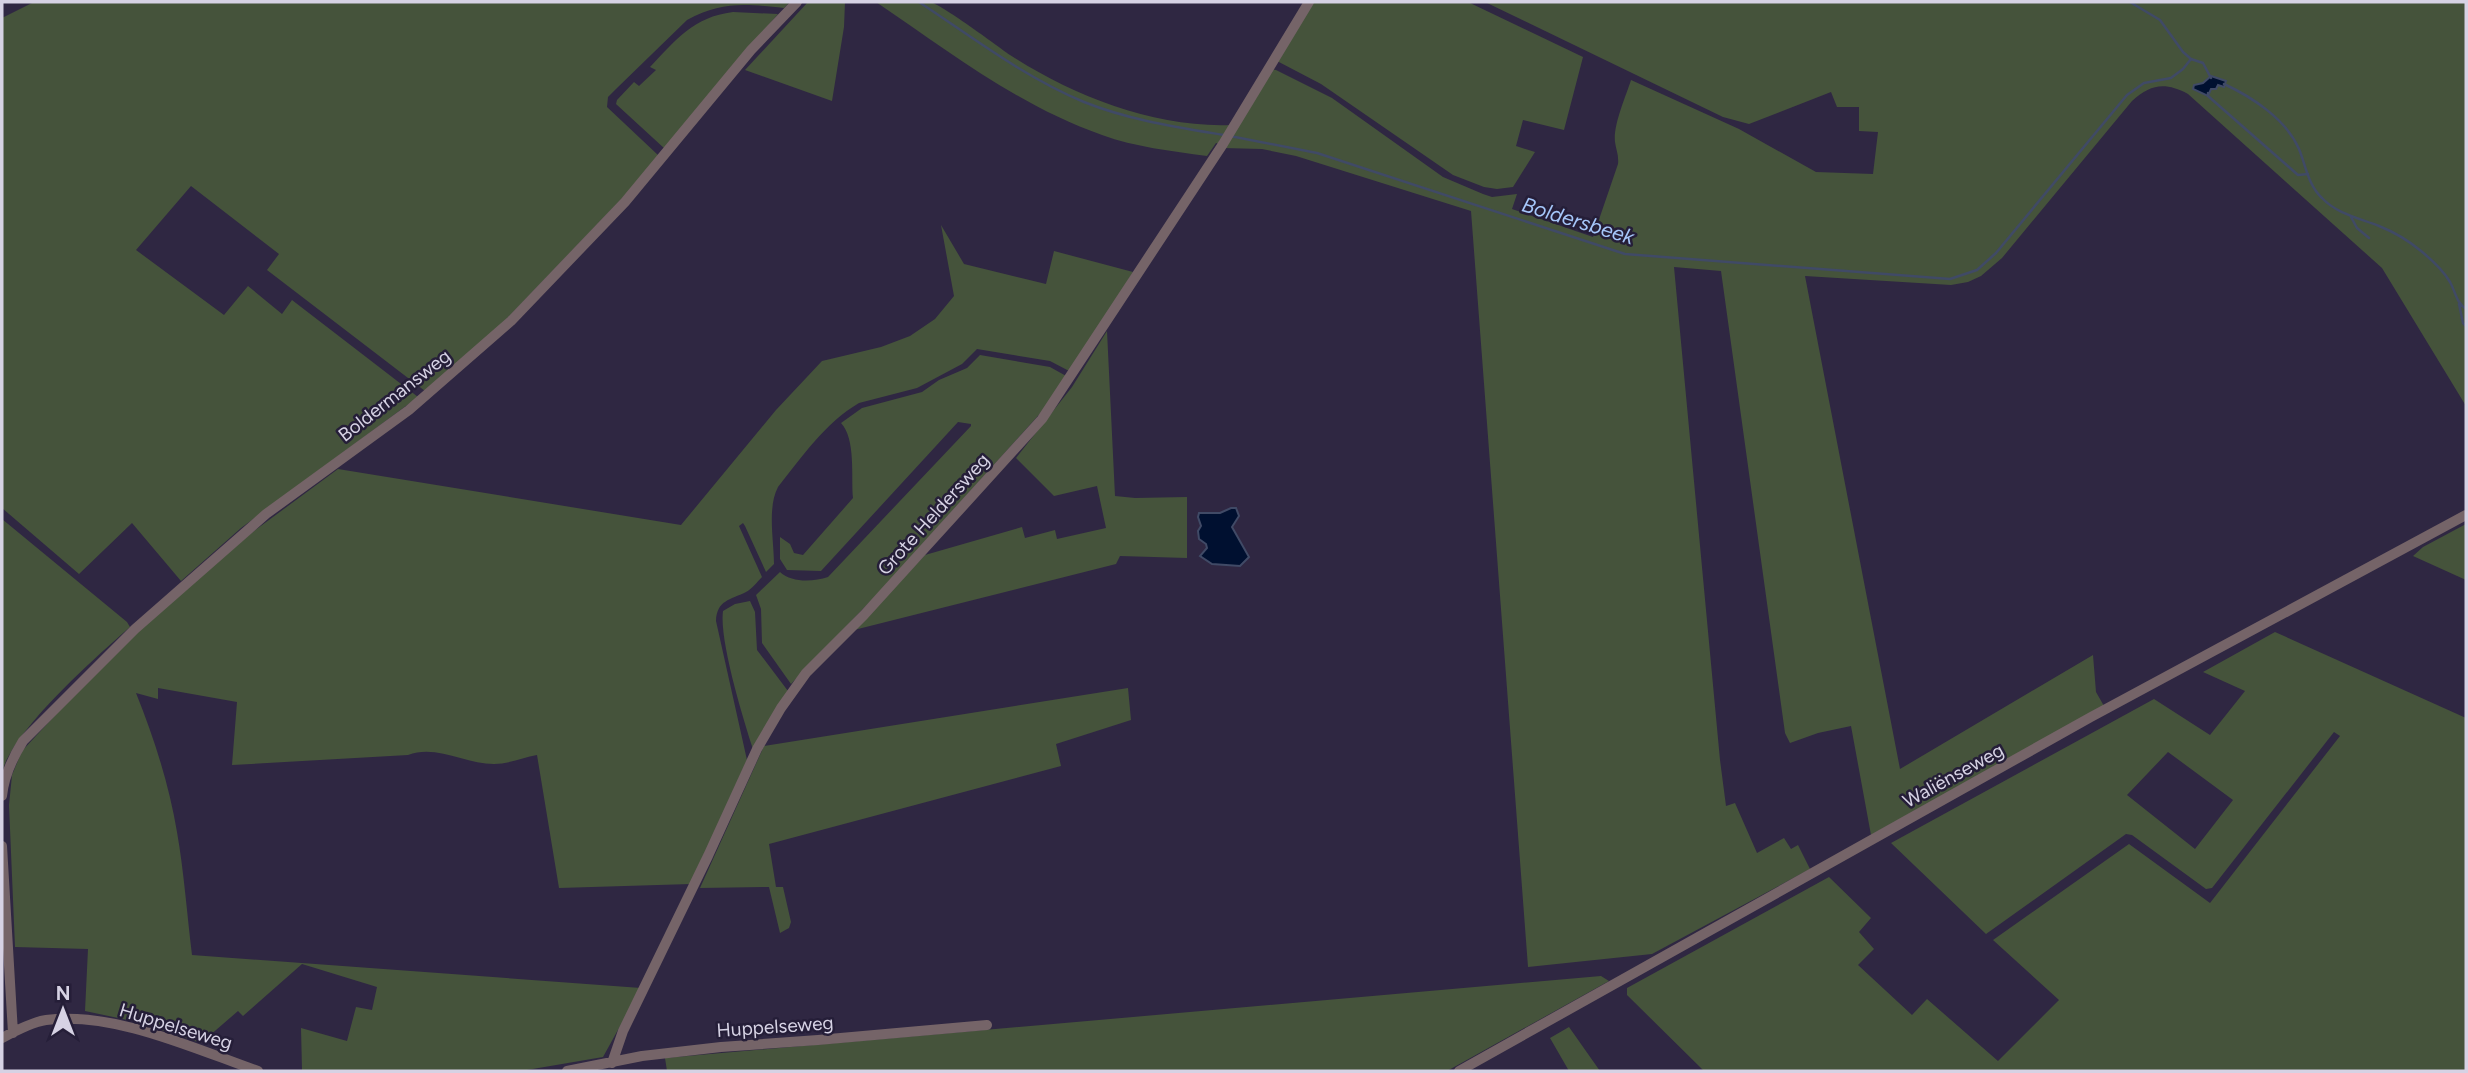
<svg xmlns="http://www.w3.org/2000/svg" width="2468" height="1073" font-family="Figtree,sans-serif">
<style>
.green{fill:#45533b;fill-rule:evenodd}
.water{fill:#001030;stroke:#404a66;stroke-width:2}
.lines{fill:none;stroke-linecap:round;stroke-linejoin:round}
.stream{stroke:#404a66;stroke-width:2.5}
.minor{stroke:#756468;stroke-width:10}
.labels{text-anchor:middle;stroke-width:5;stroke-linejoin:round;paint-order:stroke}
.street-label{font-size:19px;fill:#d6d2e4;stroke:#251e38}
.water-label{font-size:21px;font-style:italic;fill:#a5c6f9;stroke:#251e38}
</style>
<rect width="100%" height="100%" fill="#2f2742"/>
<path class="green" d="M34,2h756l-6,6c-39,-4 -62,-7 -97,12l-71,69 -8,8 -1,10 52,49 -28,33 -136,142 -70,60 -158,-121 12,-16 -88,-68 -55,64 88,65 24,-29 34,28 10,-14 126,97 -177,131 -60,53 -49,-58 -53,51 -77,-66v-490z
M808,2h37l-1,25 -12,74 -87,-31z
M876,2c17,0 37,-2 54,0 11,2 66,43 80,53 63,41 145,73 221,70l-11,19 -4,-1 -9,13c-36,-5 -72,-9 -105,-21 -83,-29 -154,-84 -226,-133z
M1314,2h154l115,55 -19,73 -41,-10 -7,26 19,6 -22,35 -16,2 -13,-2 -31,-12 -132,-91 -44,-23z
M1485,2h981v404l-84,-138 -194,-174c-23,-12 -37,-10 -56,7l-130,157 -21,18 -13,6 -17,3 -146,-9 95,493 193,-114 3,37 8,14 -233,129 -20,-109 -33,7 -28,10 -5,-10 -64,-462 -47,-4 46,493 6,46 9,-3 22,50 27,-15 7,11 7,-4 12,24 -158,85 -124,13 -57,-756 -175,-55 -34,-7 -39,-1 48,-79 5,1 56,28 111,79 40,17 9,3 25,-3 -5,15 81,28 25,-73c1,-9 -2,-14 -3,-22 -2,-17 11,-46 16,-62l108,49 77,43 57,2 5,-42 -19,-1v-24h-22l-6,-15 -82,32 -26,-7z
M733,12l45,2 -113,135 -49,-45 1,-4 17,-18 5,4 17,-16 -6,-3c26,-27 43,-50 83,-55z
M941,225l23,39 82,20 8,-33 79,21 -62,100 -21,-11 -73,-12 -15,15 -45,24 -58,15c-34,20 -57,54 -81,84 -11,21 -4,54 -4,77l-8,8 -21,-46 -2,-3 -4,3 23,51c-5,5 -10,12 -16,15 -16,8 -29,8 -30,29l31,139 -56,124 -132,4 -22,-133c-14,2 -27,9 -43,9 -28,0 -58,-20 -86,-9l-176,10 5,-63 -79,-14v11l-22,-6c18,45 33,91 41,139 7,40 10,82 15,123l449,33 -38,69 -82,14 -219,-1 -1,-42 46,13 9,-34 16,3 5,-23 -75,-23 -59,52 -5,-5 -37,32 -64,-21 -52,-11 3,-62 -73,-2 -6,-142 3,-30 10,-24 51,-55 63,-63 114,-99 88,-65 343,56 95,-115 46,-49 59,-14 29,-11 25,-17 19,-23z
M1107,331l8,165 20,2 52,-1v61l-67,-2 -4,8 -262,66 71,-75 97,-28 3,11 30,-8 2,9 49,-11 -9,-42 -43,10 -38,-38 56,-71z
M980,355l70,12 18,10 -23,31 -162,180 -92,96 -29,-41 -1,-34 -5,-14 24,-23c12,11 33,10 48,5l143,-151v-2l-13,-2 -137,149 -34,-1 -7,-11v-22l10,7 4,9 9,2 50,-57c-2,-21 3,-59 -12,-75l21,-15 60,-16 17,-12 28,-12z
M2,519l125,103 3,5c-35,31 -116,102 -128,145z
M2466,524v56l-53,-24 10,-9z
M750,601l5,11 2,38 31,41 -35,58c-10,-31 -34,-109 -30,-138l12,-7z
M2275,632l191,86v353h-762l-77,-76v-7l202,-111 42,41 -12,14 15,17 -16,16 54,50 15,-16 71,62 61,-61 -66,-60 136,-96 81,59 130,-167 -6,-4 -122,156 -6,1 -74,-54 -6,-1 -140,100 -95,-91 263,-144 56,36 35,-44 -42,-19zM2168,752l65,48 -38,49 -68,-54z
M1128,688l3,32 -75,24 5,22 -292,78 7,43h7l8,35 -2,6 -9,5 -11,-46 -69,1 64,-142z
M1601,976l8,5 -162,90h-780l-2,-13z
M1569,1027l31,44h-31l-19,-33z"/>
<path class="water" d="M2211,76l15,5 -2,6 -6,-2 -2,4h-5l-3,7 -15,-7 1,-4 9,-2z
M1231,508h5l3,8 -7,11 17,30 -9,9 -28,-2 -12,-8 7,-8 -1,-4 -7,-5 -1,-8 3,-5 -3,-9 1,-4h21z"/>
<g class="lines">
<path class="stream" d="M919,2c53,35 105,75 165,100 45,18 92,25 140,33
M2130,2l30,18 23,32 8,7 12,4 8,15
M2224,84c28,13 62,35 75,65 7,17 9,36 23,49 15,16 37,20 57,28 15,6 30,15 42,25 11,9 22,19 29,31 6,11 6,20 16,27
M2208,93v3l90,79 10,-1
M1230,136l87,17 308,101 325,25 27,-9 19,-17 131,-158 17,-12 27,-5 12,-9 8,-10
M2351,217l6,11 12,10
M2459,304l4,19 3,3"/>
<path class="minor" d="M2,796c2,-20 11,-39 21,-55l112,-112 131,-115 143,-104 102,-89 114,-119 126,-152 46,-48
M2,846l11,187
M2,1038c13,-7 30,-16 44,-18 68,-9 149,29 212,51
M612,1063l11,-32 85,-175 49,-107 24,-41 25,-35 58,-58 178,-196 181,-275 86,-142
M567,1071l75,-15 79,-9 97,-7 169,-15
M1459,1071l632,-354 375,-202"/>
</g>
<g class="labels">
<g class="street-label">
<text transform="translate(394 395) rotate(-38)" y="7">Boldermansweg</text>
<text transform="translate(933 514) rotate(-48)" y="7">Grote Heldersweg</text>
<text transform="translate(1953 775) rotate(-29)" y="7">Waliënseweg</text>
<text transform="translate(176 1026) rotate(17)" y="7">Huppelseweg</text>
<text transform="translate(775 1026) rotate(-4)" y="7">Huppelseweg</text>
</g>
<g class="water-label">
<text transform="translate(1578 221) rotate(17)" y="7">Boldersbeek</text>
</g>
</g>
<rect width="2468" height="1073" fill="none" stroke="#d6d2e4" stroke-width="7"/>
<g transform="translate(63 1010)" stroke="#251e38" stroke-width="5" paint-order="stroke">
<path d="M0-5L12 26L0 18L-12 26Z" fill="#d6d2e4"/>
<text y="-10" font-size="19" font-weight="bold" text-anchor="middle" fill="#d6d2e4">N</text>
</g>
</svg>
